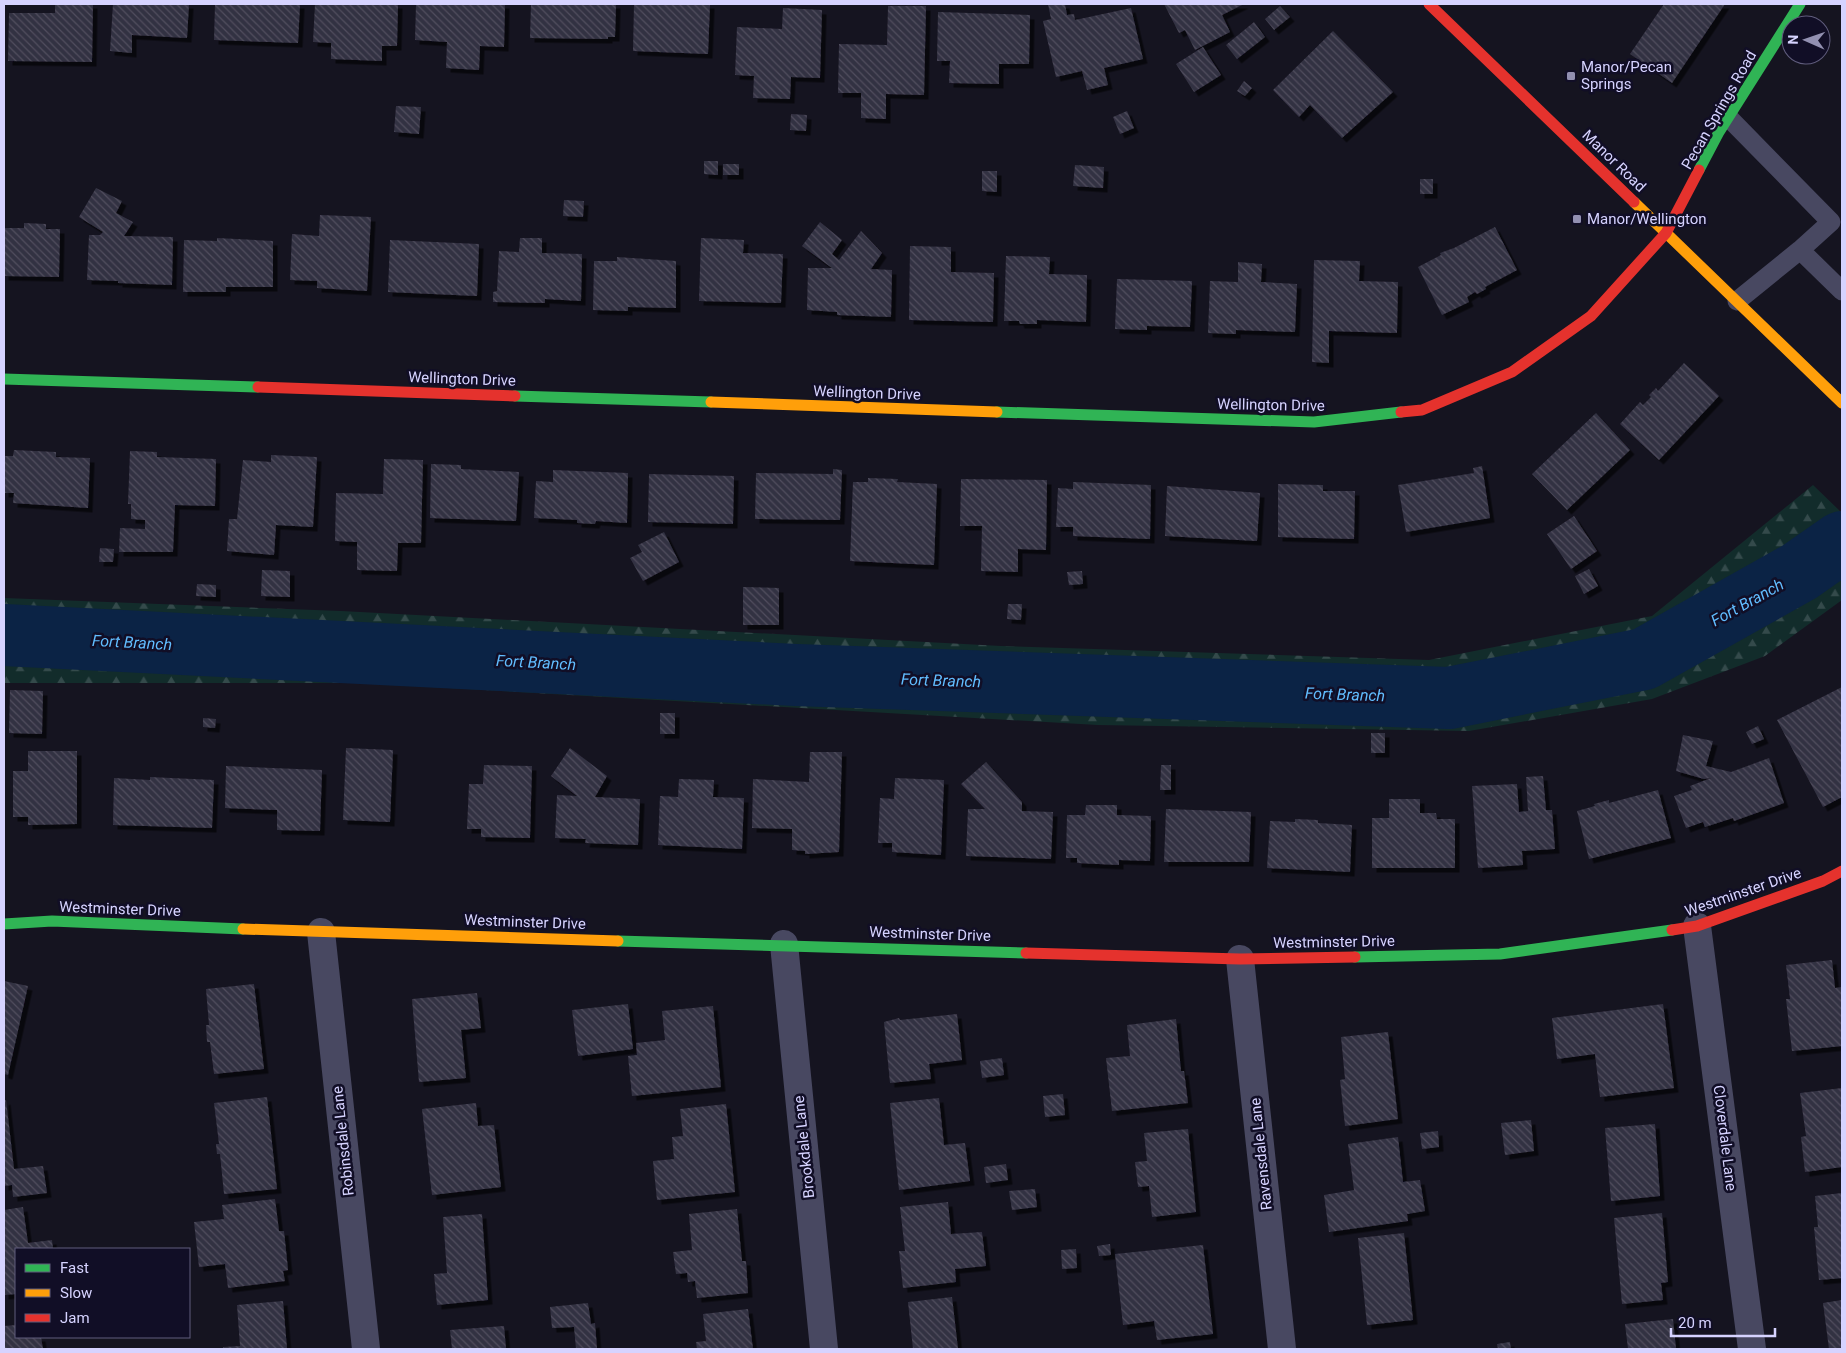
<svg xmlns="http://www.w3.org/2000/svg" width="1846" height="1353" font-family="Roboto,sans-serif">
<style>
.forest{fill:url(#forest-firs)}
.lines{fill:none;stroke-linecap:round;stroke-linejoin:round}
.river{stroke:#0b2345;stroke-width:62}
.building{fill:url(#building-back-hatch);filter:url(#shadow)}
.lane{stroke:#484861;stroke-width:19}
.street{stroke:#484861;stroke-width:28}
.fast{stroke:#30b455;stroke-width:11}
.slow{stroke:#ff9f0a;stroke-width:11}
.jam{stroke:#e5322d;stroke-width:11}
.poi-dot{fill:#9290b1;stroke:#110e26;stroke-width:2}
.labels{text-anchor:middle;stroke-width:5;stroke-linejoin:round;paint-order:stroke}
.poi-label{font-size:15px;fill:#d6d3ff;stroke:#110e26;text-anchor:start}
.street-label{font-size:15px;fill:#d6d3ff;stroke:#110e26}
.water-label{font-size:16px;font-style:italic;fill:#61bdff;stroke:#110e26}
</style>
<defs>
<pattern id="forest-firs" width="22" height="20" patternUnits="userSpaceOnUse" patternTransform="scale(1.25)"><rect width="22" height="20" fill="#122c2b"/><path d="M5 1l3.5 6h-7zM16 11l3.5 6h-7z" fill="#344a4b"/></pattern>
<pattern id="building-back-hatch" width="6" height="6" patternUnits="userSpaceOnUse" patternTransform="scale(1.25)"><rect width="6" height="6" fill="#333142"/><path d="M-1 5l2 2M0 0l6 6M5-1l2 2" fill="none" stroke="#504e5e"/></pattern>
<filter id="shadow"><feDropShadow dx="4.5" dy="4.5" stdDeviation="0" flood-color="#0009"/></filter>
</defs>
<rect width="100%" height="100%" fill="#151420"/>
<path class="forest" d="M1813,485l29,28v87l-77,56 -113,43 -183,32 -371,-6 -737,-42h-357v-85l337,13 660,35 428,14 223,-44z"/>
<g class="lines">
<path class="river" d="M4,635l792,40 653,23 195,-39 155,-87 43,-30"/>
</g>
<path class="building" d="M55,4h38l-1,58 -84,-1 1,-48h46z
M113,4h76l-2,34 -55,-3v18l-22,-2z
M215,4h85l-2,39 -84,-3z
M315,4h83l-1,42h-15v15l-51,-2v-16l-18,-1z
M416,4h89l-1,43 -24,-1 -1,24 -33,-2 1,-26 -32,-2z
M531,4h85l-1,33h-7v2l-78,-1z
M634,4h76l-2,50 -75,-3z
M1048,4h17l2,11 7,-1 1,6 56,-12 12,51 -39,9 4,17 -21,5 -5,-19 -26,6 -13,-56 8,-2z
M1164,4h80l-22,11 8,17 -35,18 -10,-20 -6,3z
M1664,4h61l-53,79 -42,-29z
M888,6h38l-2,89 -38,-1v25l-25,-1v-25h-23l1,-49 48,1z
M1280,6l10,11 -16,13 -9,-11z
M783,8l39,2 -2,68 -29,-1 -1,22 -37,-1 1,-22 -19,-1 2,-48 45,2z
M938,12l92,3 -1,49h-30v20l-50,-1 1,-22h-13z
M1254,22l11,15 -28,22 -11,-14z
M1333,31l60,61 -51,46 -32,-33 -11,12 -26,-27z
M1203,47l18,28 -27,17 -18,-28z
M1244,81l8,7 -7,8 -8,-5z
M396,106l25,1 -2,27 -25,-2z
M1127,111l7,17 -14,6 -7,-17z
M791,114l16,1 -1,16 -16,-1z
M704,161h14v14l-14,-1z
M723,164h16v11h-16z
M1075,165l29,2 -1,21 -30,-2z
M982,171h15v21l-15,-1z
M1420,179h13v15h-13z
M96,188l26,13 -6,12 17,9 -9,14 49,1 -1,48 -54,-2v-2l-31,-1 2,-45h11l3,-3 -24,-15z
M564,200l20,1 -1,16 -20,-1z
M320,215l51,2 -4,74 -50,-3v-7l-27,-1 2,-46 27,2z
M820,222l22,18 -10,14 7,6 22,-29 21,22 -11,16 21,1 -1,47 -54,-2v-3l-30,-2 1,-42h24l-30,-22z
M24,223l22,1v5h14l-1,48 -55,-1v-48h20z
M1495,227l22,43 -32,17 1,2 -9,5 -2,-2 -8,5 2,5 -27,13 -24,-48 23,-12 -1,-2 14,-5z
M217,238l56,3v46h-47v5h-43l1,-52 33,1z
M520,238h22v15l40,1 -1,47 -36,-2v4l-52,-1v-10l4,-1 2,-40 20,1z
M701,238l43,2 -1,13 40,1 -2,49 -82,-2z
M390,240l89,4 -2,52 -89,-4z
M910,246l41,1v25l43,1 -1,49 -84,-2z
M1006,256l44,1 -1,17 38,1 -1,47 -49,-2v4h-17l-1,-3h-15z
M617,257l59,4v47l-48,-1v4l-35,-1 1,-49h23z
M1314,260l46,1 -1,20 39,1 -1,51 -68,-2v32l-17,-1z
M1238,262l24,2 -1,18 36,2 -2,48 -59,-2v4l-28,-1 2,-52 28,1z
M1117,279l75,2 -2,46 -43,-1v4l-32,-1z
M1684,363l35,33 -60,64 -39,-36 20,-22 3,3 8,-8 -2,-2 7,-7 2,3z
M1596,413l34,37 -63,60 -35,-36z
M14,450l42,2v5l34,1 -2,50 -75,-5 1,-10h-10v-37h9z
M130,451l27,1v5l59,2 -1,47 -40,-1 -2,47h-54l1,-24 25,1v-9l-14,-1v-15h-3z
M271,455l46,2 -4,70 -37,-2 -2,30 -47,-4 2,-32h8l6,-59 28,2z
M384,459l39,1 -2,83h-23l-1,28 -40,-1v-28l-22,-1 1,-48 47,1z
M431,464l30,1v4l58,3 -3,49 -86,-3z
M1482,466l8,52 -84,14 -8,-47 76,-12 -1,-5z
M833,469l9,1 -2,50 -85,-1 1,-46 77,1z
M553,470l75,3 -1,50 -31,-2 -1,3 -18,-1v-3l-43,-2 2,-37 17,1z
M649,474l85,2 -1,48 -85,-2z
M868,478l30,1 -1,3 40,2 -3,81 -84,-4 3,-79h15z
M961,479l86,1 -1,70 -28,-1v23l-37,-1 1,-45h-22z
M1073,482l78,3 -1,54 -77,-3v-9h-17l2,-39 15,1z
M1278,484l45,1v6h32l-1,48 -76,-2z
M1167,486l93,7 -3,48 -92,-5z
M1574,516l23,35 -26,18 -24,-35z
M664,532l15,30 -36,19 -13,-23 12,-6 -4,-7z
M100,548l14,1 -1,13h-14z
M1589,569l9,17 -14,8 -9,-18z
M262,570l28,1v26l-29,-1z
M1082,571l1,13 -14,1 -2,-13z
M197,584l19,1v12l-20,-1z
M743,587l36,1v37h-36z
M1008,604h14l-1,16 -14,-1z
M1842,687v110l-19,10 -46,-87z
M10,690l33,1 -1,43 -33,-1z
M660,713h15v21h-15z
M203,718l13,1 -1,9 -12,-1z
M1758,726l6,13 -12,5 -6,-12z
M1371,733h14v20h-14z
M1683,735l30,6 -7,25 25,6 38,-14 15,45 -50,18 -1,-3 -28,9 -2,-5 -17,6 -12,-32 18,-6 -2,-4 21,-8 -7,1 -28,-8z
M346,748l47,2 -3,72 -47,-2z
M570,748l37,28 -12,21 45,2 -2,46 -53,-2 1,-4 -31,-1 2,-43 20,1 -26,-20z
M28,751h49v73l-49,1v-8h-15v-46h15z
M810,752h32l-3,100 -34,2v-3l-13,-1v-21l-40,-1 1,-49 56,3z
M986,762l36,40v9l31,1 -2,47 -85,-3 2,-47h17l-24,-25z
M484,765l48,1 -2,72 -49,-1v-8h-14l2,-45h14z
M1161,765h10v25h-11z
M226,766l96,4 -2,61 -43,-1v-20l-52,-2z
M1543,776l3,34h6l3,39 -33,2 1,14 -45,3 -6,-82 45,-2 2,28 9,-1 -2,-34z
M150,777l64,3 -2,48 -99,-3 1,-47 36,2z
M895,778l49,2 -3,75 -49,-3v-9h-14l2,-45 14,1z
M679,779l35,1 -1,17 31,1 -2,51 -84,-4 2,-49 18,1z
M1658,790l13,48 -82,21 -12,-48 18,-5 -1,-2 15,-4v3z
M1389,799h31v14h16l1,6h18v49h-83v-50h17z
M1086,805h31v10l34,1 -1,45 -31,-1v5l-42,-2v-5h-11l1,-43h18z
M1166,809l85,3 -2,50h-85z
M1295,819l23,1v3l34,2 -2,47 -83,-4 3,-47 25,1z
M1832,960l3,28 7,-1v59l-50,5 -6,-52h4l-4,-34z
M4,981l24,5 -20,89 -4,-1z
M254,984l10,85 -50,5 -4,-32h-3l-1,-17h3l-3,-36z
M477,993l4,35 -20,2 5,48 -47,4 -7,-83z
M628,1004l5,45 -55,7 -6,-46z
M1663,1004l11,84 -74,9 -5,-43 -38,5 -5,-41z
M713,1006l8,81 -89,9 -4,-40 9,-1 -1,-12 29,-3 -3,-29z
M957,1014l5,46 -33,4 2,15 -41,4 -6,-61 15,-4 1,2z
M1176,1019l5,52h3l4,32 -76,8 -6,-53 24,-2 -3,-31z
M1388,1032l10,87 -53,7 -5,-46 5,-1 -4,-42z
M1002,1058l2,17 -22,3 -2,-17z
M1842,1088v79l-37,5 -4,-35 5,-1 -6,-43z
M1063,1094l2,21 -20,2 -2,-21z
M267,1097l10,92 -53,5 -4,-40h-3l-1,-10h3l-5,-41z
M939,1098l5,47 21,-2 5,38 -71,9 -9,-87z
M6,1100l8,69 29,-3 4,27 -34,4 -1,-12 -8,1v-85z
M476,1103l2,23 16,-1 7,62 -69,8 -10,-86z
M726,1104l9,88 -78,8 -4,-39 21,-2 -2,-22 11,-1 -3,-27z
M1531,1120l3,31 -29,4 -4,-32z
M1655,1124l5,72 -49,5 -6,-73z
M1188,1129l8,83 -44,5 -3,-31 -11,1 -3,-25 12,-1 -3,-28z
M1438,1131l1,16 -17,2 -2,-16z
M1398,1137l5,45 17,-2 5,31 -18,3 1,7 -79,11 -5,-37 30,-5 -6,-46z
M1006,1164l2,16 -22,3 -2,-16z
M1035,1189l2,18 -25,3 -3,-19z
M1842,1193v85l-23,2 -5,-53h4l-3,-31z
M275,1199l4,32h5l4,39 -5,1 2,10 -57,7 -3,-24 -26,3 -5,-45 30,-3 -2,-14z
M948,1202l3,32 31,-2 4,34 -31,3 1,13 -53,6 -4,-37h6l-5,-44z
M23,1207l5,36 24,-3 1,9h-37v45l-12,1v-85z
M737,1209l5,52h4l2,32 -51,5 -2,-17 -7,1 -1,-9 -11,1 -3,-22 19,-2 -3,-36z
M1662,1213l6,69 -7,1 2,17 -41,4 -8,-86z
M482,1214l6,86 -51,5 -3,-31 13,-1 -4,-56z
M1404,1233l9,87 -46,5 -9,-87z
M1110,1244l1,11 -12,1 -2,-10z
M1203,1245l10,89 -56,6 -3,-19 -31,4 -8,-71z
M1076,1249l1,19 -15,1 -1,-19z
M952,1297l6,52h-45l-5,-47z
M1842,1300v49h-13l-6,-46z
M283,1301l4,48h-64v-2l17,-1 -3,-41z
M588,1303l3,21 4,-1 2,26h-21l-2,-22 -22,1 -2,-21z
M748,1309l5,40h-56l-1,-7 10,-1 -3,-27z
M1673,1319l3,30h-48l-3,-25z
M16,1325v12h25l2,12h-39v-23z
M504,1326l2,23h-54l-2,-19z
M1510,1342l1,7h-13l-1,-5z"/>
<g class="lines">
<path class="lane" d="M1729,118l102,104 -31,28
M1737,301l63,-51 42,41"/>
<path class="street" d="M1697,926l55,423
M321,932l45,417
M784,944l40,405
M1240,959l42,390"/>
<path class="fast" d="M1699,170l20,-38 81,-128
M4,379l254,8
M515,396l196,6
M997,412l317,10 87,-10
M4,924l48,-3 191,8
M618,941l408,12
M1355,957l145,-3 172,-24"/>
<path class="slow" d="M1634,202l208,201
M711,402l286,10
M243,929l375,12"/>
<path class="jam" d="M1429,4l205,198
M258,387l257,9
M1401,412l21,-2 90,-38 79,-56 75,-83 33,-63
M1672,930l25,-4 126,-45 19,-10
M1026,953l214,6 115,-2"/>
</g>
<g class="poi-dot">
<rect x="1566" y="71" width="10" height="10" rx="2.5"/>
<rect x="1572" y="214" width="10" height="10" rx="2.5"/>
</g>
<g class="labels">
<g class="poi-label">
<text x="1581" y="72">Manor/Pecan<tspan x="1581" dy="17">Springs</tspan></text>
<text x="1587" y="224">Manor/Wellington</text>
</g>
<g class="street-label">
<text transform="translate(1719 110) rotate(-60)" y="5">Pecan Springs Road</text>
<text transform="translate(1614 161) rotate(44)" y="5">Manor Road</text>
<text transform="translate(462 379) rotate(2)" y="5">Wellington Drive</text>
<text transform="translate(867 393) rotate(2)" y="5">Wellington Drive</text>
<text transform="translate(1271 405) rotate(1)" y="5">Wellington Drive</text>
<text transform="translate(1743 892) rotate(-19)" y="5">Westminster Drive</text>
<text transform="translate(120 909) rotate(2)" y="5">Westminster Drive</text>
<text transform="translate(525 922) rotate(2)" y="5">Westminster Drive</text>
<text transform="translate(930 934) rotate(2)" y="5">Westminster Drive</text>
<text transform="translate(1334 942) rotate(-1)" y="5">Westminster Drive</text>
<text transform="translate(1725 1138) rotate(83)" y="5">Cloverdale Lane</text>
<text transform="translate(343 1141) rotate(-96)" y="5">Robinsdale Lane</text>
<text transform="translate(804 1147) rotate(-96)" y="5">Brookdale Lane</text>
<text transform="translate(1261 1154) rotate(-96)" y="5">Ravensdale Lane</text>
</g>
<g class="water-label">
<text transform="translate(1747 602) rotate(-29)" y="6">Fort Branch</text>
<text transform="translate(132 642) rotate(3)" y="6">Fort Branch</text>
<text transform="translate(536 662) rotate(3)" y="6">Fort Branch</text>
<text transform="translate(941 680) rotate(2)" y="6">Fort Branch</text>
<text transform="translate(1345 694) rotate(2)" y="6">Fort Branch</text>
</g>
</g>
<rect width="1846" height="1353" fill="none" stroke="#d6d3ff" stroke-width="10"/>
<rect x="15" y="1248" width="175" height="90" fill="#110e26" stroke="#605d7d"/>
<rect x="25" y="1264" width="25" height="8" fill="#30b455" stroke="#605d7d"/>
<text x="60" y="1273" font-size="15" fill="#d6d3ff">Fast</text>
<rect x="25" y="1289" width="25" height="8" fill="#ff9f0a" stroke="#605d7d"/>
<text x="60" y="1298" font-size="15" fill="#d6d3ff">Slow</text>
<rect x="25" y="1314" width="25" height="8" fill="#e5322d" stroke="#605d7d"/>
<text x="60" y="1323" font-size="15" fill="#d6d3ff">Jam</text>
<g transform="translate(1806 40) rotate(272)"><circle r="24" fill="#110e26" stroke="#605d7d"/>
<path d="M0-4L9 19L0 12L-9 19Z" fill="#9290b1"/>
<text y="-8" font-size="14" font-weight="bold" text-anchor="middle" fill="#d6d3ff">N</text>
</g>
<path d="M1671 1328v8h104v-8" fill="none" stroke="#d6d3ff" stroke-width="2.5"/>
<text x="1678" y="1328" font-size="15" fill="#d6d3ff" stroke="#110e26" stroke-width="4" paint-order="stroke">20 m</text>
</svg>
